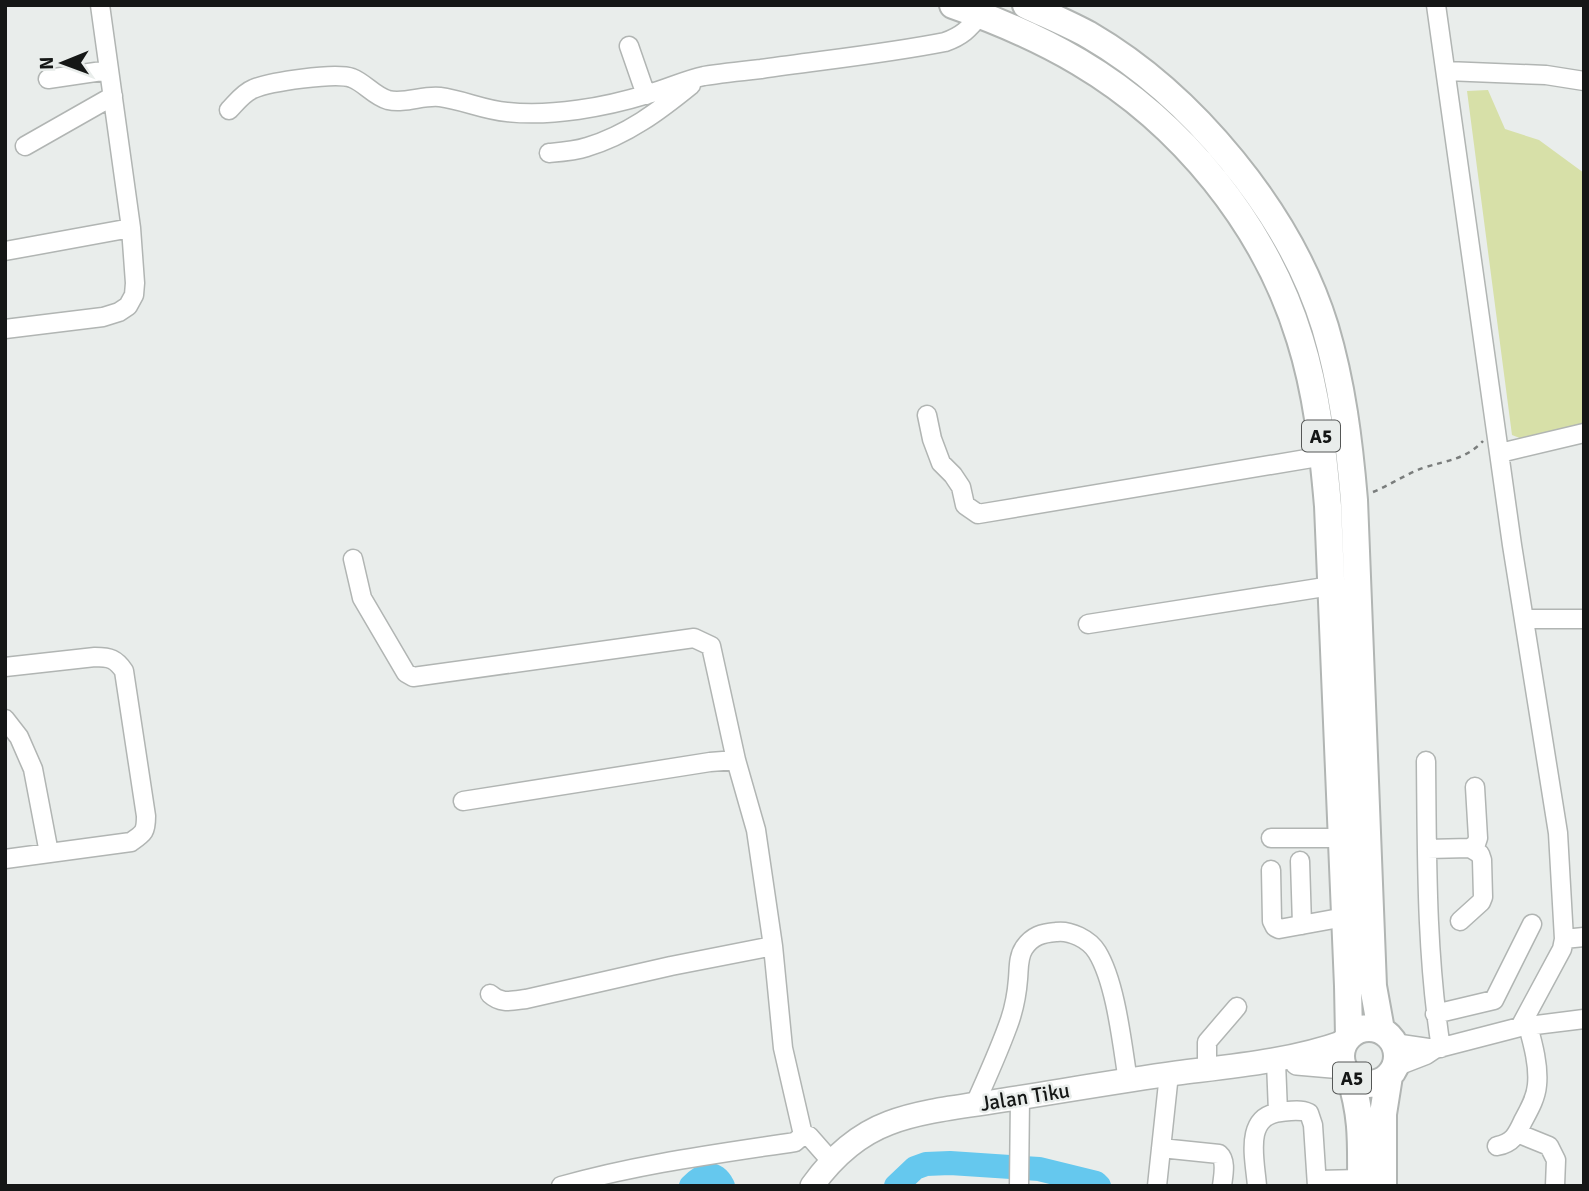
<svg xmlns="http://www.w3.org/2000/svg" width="1589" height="1191" font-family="Signika,sans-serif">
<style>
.green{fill:#d7e0a8}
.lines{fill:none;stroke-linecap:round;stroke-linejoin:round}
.river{stroke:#65c8ee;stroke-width:24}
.minor-casing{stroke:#b1b5b3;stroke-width:21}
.major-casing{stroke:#b1b5b3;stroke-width:26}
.highway-casing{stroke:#b1b5b3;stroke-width:30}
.path{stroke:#7a7d7c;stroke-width:2.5;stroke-dasharray:5 5;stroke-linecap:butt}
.minor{stroke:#fff;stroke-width:18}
.major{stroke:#fff;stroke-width:23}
.highway{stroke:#fff;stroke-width:26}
.labels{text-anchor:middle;stroke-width:5;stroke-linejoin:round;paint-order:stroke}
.shield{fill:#e9edeb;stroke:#555756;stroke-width:2}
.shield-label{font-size:19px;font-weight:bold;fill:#151716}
.street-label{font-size:21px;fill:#151716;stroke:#e9edeb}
</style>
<rect width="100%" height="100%" fill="#e9edeb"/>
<path class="green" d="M1488,90l17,39 34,11 45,33v253l-57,15 -15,-6 -45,-344z"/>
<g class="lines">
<path class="river" d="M691,1186c11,-11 23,-17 32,0
M896,1186l19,-18 11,-4 24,-1 89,6 57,14 3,3"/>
<defs>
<path id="minor" d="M1436,5l76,540 46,288 6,106 -2,10 -42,78
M629,46l17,49
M1446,71l100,4 38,6
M48,79l61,-9
M229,110c7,-7 14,-17 24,-21 16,-7 82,-17 99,-11 13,5 22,18 36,22 17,4 35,-5 52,-3 23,3 44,13 67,15 44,5 99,-5 141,-18 19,-5 37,-14 56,-18 19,-3 38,-5 57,-7 62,-9 123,-15 184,-27 17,-6 24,-13 35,-27
M25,146l88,-50
M549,153c12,-1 26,-2 38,-6 40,-12 72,-36 104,-62
M5,251l126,-23
M5,329l98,-12 16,-5 9,-6 6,-11 1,-12 -4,-55 -31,-223
M927,415l5,24 9,24 12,12 8,12 4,18 13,9 346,-58
M1500,453l84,-20
M353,559l9,39 44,75 7,4 281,-39 17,8 25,114 20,70 17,116 10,102 20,87
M1524,619h60
M1088,624l243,-38
M5,667l90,-10c15,0 21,2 29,14l22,145c0,16 -2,17 -15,26l-126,17
M5,719l14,18 14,32 16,84
M1426,761c1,96 0,192 15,287
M463,801l247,-39 26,-2
M1271,838h71
M1427,849l43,-1 6,-4 2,-6 -3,-51
M1300,861l2,64
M1271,870l1,51 3,6 4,2 66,-12
M1460,921l21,-19 2,-5 -1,-37 -2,-6 -10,-6
M1564,939l20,-2
M490,994c11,10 21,7 36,5l145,-33 102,-20
M1435,1014l59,-14 38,-76
M1394,1043l41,6
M1276,1062l2,50
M1395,1067l31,-12 9,-6 85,-22 64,-8
M1207,1069v-27l30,-35
M975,1104c12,-27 25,-55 35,-84 4,-12 7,-28 8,-41 1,-11 0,-22 6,-31 8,-12 18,-15 32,-16 14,-2 33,7 41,20 19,31 25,92 31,129
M1517,1133l32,13 7,14 -1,26
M1497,1146c16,-3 20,-12 26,-25 6,-11 13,-23 14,-36 2,-19 -4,-41 -9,-59
M1161,1148l58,6c8,7 4,22 3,32
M1317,1180l44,-1
M561,1186c77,-22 155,-32 234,-44l8,-7 6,1 22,25
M1019,1186l1,-88
M1157,1186l12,-112
M1257,1186c-2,-27 -14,-70 24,-74 9,-1 19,-3 28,1l4,12 4,61"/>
<path id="major" d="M1297,1063l46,4
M812,1186c20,-28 45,-51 77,-63 33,-13 79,-17 115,-23 58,-9 115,-19 173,-27 56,-7 114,-12 167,-31"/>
<path id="highway" d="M953,5c43,15 87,34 126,57 103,61 186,163 221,277 17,54 23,110 28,167l20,480 1,50
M1026,5c21,10 43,19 63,30 103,60 201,178 236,292 17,57 24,114 29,173l19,486 8,44
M1341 1056a28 28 0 1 1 56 0a28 28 0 1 1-56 0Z
M1350,1077c13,40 11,68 11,109
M1383,1186v-72l6,-38"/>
</defs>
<use href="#minor" class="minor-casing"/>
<use href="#major" class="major-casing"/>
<use href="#highway" class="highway-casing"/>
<path class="path" d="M1373,492c17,-7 33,-18 50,-24 24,-8 42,-8 60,-27"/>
<use href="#minor" class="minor"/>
<use href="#major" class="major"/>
<use href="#highway" class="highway"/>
</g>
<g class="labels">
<g class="shield">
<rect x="1302" y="420.5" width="38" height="31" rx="5"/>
<rect x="1333" y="1062.5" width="38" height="31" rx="5"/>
</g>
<g class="shield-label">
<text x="1321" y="443">A5</text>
<text x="1352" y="1085">A5</text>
</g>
<g class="street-label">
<text transform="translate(1025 1097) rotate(-9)" y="7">Jalan Tiku</text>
</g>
</g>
<rect width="1589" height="1191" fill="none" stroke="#151716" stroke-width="14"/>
<g transform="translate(63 63) rotate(269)" stroke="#e9edeb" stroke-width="5" paint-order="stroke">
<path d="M0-5L12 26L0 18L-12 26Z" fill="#151716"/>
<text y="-10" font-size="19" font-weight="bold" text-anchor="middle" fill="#151716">N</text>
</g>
</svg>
